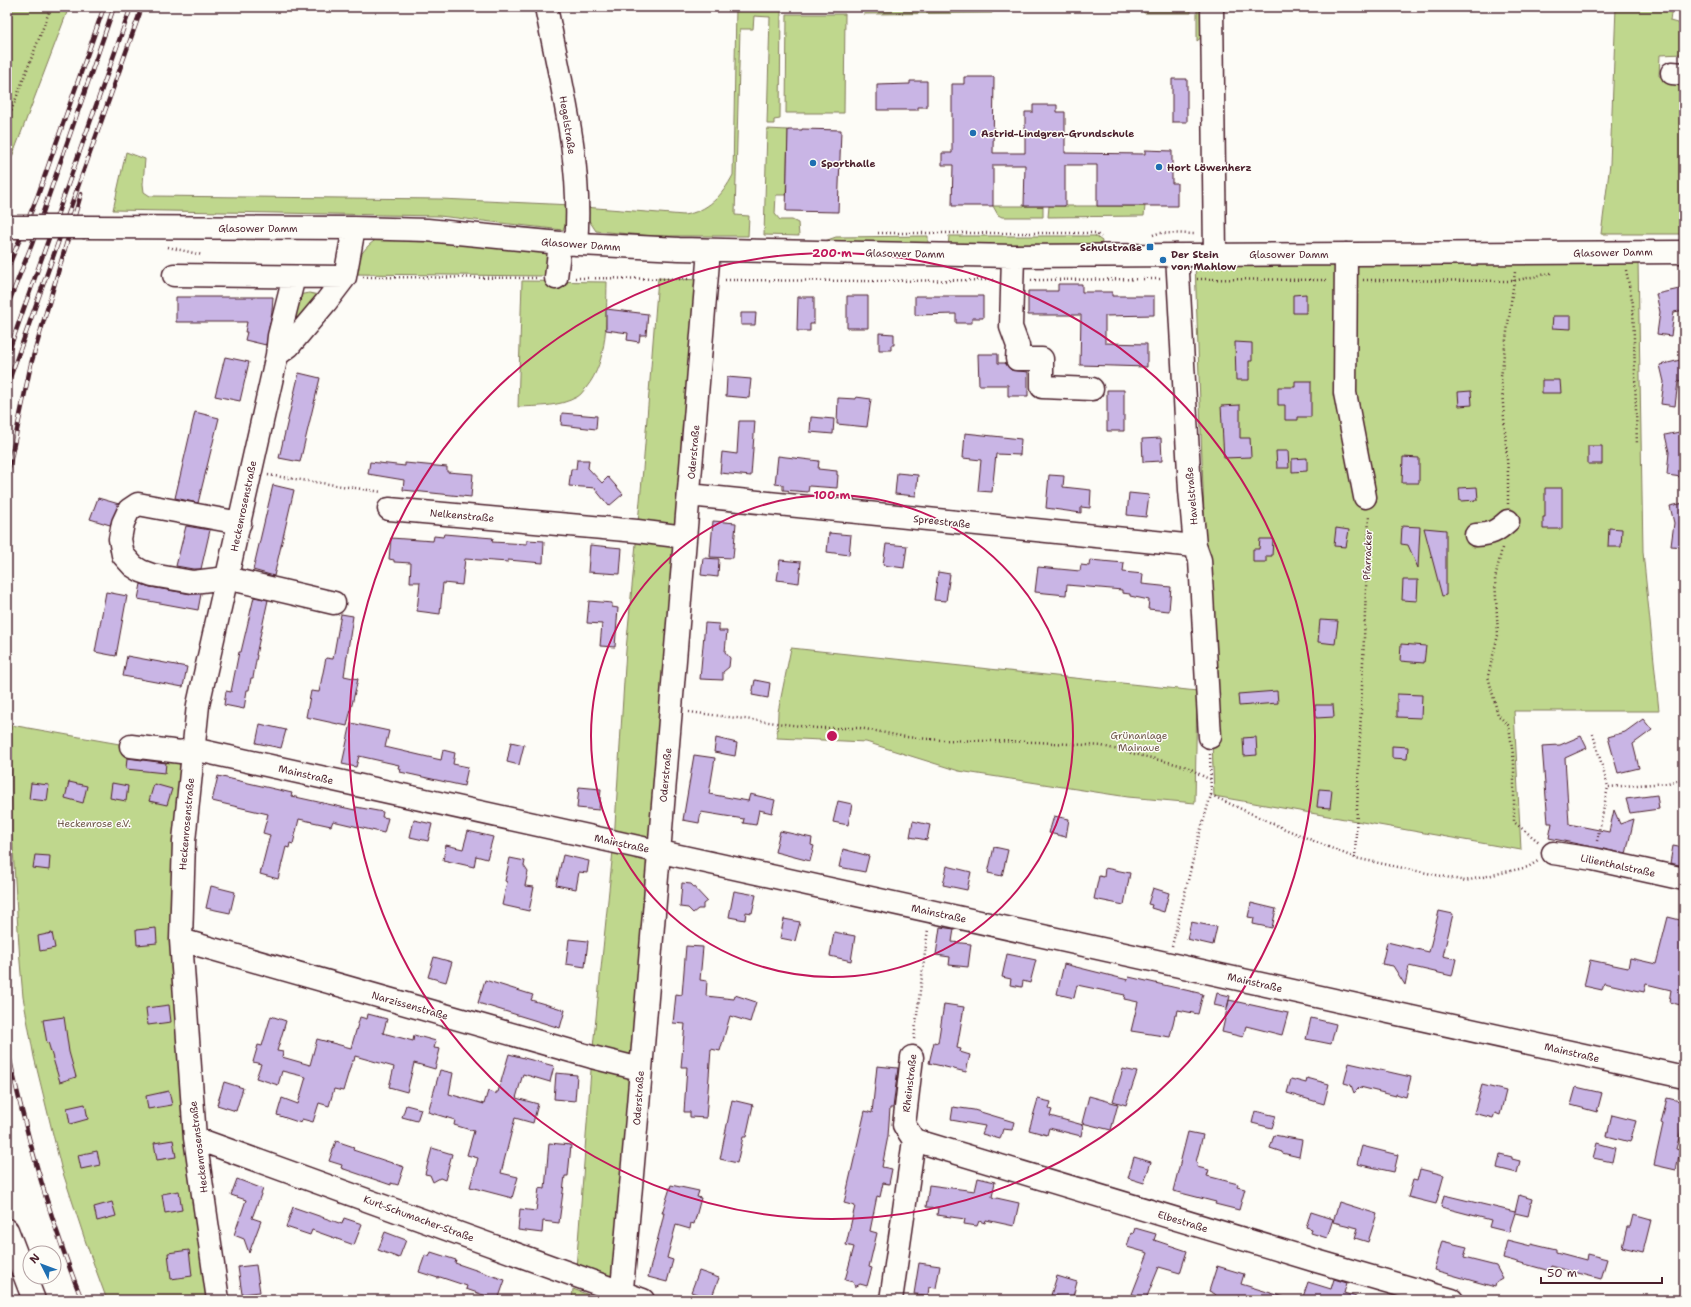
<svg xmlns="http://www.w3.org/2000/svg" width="1691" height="1307" font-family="'Shantell Sans',sans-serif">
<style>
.green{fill:#bfd78d;stroke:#847b5c}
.building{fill:#c9b5e5;stroke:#4a1f2b}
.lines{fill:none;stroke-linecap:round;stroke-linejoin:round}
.minor-casing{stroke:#4a1f2b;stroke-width:25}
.path{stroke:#4a1f2b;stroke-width:2.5;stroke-dasharray:1 3;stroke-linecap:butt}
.minor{stroke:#fdfcf7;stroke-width:22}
.rail-casing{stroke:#4a1f2b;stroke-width:4.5}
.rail{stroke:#fdfcf7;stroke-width:3;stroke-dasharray:9;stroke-linecap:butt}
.minor-bridge-casing{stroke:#4a1f2b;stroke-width:25;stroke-linecap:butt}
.minor-bridge{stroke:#fdfcf7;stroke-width:22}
.ring{fill:none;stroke:#c2185b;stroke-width:2}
.poi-dot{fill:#1f6fb2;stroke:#fdfcf7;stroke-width:1.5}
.labels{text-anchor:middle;stroke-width:3;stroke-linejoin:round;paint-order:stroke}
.street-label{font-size:10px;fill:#4a1f2b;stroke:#fdfcf7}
.poi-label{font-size:10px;font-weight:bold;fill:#4a1f2b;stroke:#fdfcf7;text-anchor:start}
.park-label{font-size:10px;fill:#6d5648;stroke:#fdfcf7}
.centre{fill:#c2185b;stroke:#fdfcf7;stroke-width:2}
.ring-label{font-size:12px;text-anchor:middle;font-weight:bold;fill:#c2185b;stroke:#fdfcf7;stroke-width:3;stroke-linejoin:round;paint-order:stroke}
</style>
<rect width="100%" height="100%" fill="#fdfcf7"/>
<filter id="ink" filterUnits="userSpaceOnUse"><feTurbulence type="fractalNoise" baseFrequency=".025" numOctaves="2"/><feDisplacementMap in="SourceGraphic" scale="8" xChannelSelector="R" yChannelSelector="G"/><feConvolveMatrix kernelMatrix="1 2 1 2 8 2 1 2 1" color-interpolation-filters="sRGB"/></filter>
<g filter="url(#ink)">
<path class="green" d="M7,7h62l-62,163z
M736,7h45l-1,112 -6,1v4h-7l3,-107 -16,-1 -1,13h-13l-5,186 14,1 -1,20h-95l-57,-5 -10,-15 -2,-9 100,8c24,-4 38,-19 49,-40z
M864,7h128v6l-128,1z
M1142,7h49v6h-47z
M1197,7h6v29l-6,5z
M1616,7h56l-2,14 14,4v29l-24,1 -1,21 25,4v154h-83l9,-70z
M787,14h58l-1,99h-58z
M767,129l21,1 -2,65h-10l-1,19 5,6h12l6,3 1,13 -35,-1z
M126,152l19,7 -2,25 1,8 6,4 291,3 131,6 -3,13 -6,12 -124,-14 -326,-6z
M993,206h50v11h-41l-4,-2z
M1049,206h96l-1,10 -96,1z
M382,236l168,13 -4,27 -194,-2c6,-17 13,-29 30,-38z
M928,236v13l-112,-5 20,-7z
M949,236h146l7,5 -1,7 -153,1z
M1638,260l5,292 16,159h-145l7,139 -307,-54 -19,-533z
M658,278l41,2 -85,1004 -38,-15 16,-212 22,-216 12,-191 17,-181z
M522,281l85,1c-1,35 2,78 -21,106 -3,3 -5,7 -9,9 -18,10 -40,9 -59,10z
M309,293l10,2 -30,43 9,-43z
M791,648l406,43 -2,112 -67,-6 -169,-26 -93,-29 -89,-4 1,-26z
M11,725l120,21 50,6 -7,94 35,454h-102l-21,-57 -25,-76 -27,-110 -11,-60 -3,-35 -8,-129z
M573,1289l29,11h-30z"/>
<path class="building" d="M964,77h30l-1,76h32v-41h8v-7h24v7h8v41l80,1v-4l27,1v32h5v23h-80v-41h-32v41h-41l1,-41h-32v41h-41l1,-41h-11v-12h10v-69h12z
M1172,79h15v43h-15z
M910,81h17v26h-9v3h-41v-25l33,-1z
M802,129l39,1 -3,82 -52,-1 2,-81h14z
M1058,284h24v8h30v4h42v19l-49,1v27l42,1v23l-67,-2 1,-50h-53v-24h30z
M1684,288v22l-10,2 -3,24 -14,-2 3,-22 -4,-18z
M1306,294v19h-13v-18z
M847,296h21v32h-21z
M915,296h68v22h-11v5h-16v-9l-41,1z
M176,297h97l-1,14 -6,34 -21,-5 2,-8h-2l2,-10h-71z
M798,297h16v27h-4v7h-13z
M606,309l42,5 -2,21h-6l-1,7 -12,-2 1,-7 -22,-3z
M741,313h15l-1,12h-14z
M1553,316h18v13l-19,-1z
M879,333l15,1v11h-3v5h-12z
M1235,342l17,1v18h-3v19h-13z
M978,354h20v9h7l6,7 17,2v24h-20v-11h-29z
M225,357l24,5 -9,39 -25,-5z
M1684,359v22l-6,1 -3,24 -14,-2 3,-22 -4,-17z
M299,373l21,5 -20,84 -21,-4z
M727,377l24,2 -2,19 -23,-2z
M1542,380h18l1,13h-19z
M1295,381h16v36h-13v3h-13v-15h-7v-18h17z
M1107,390h17v41h-17z
M1471,391l1,14 -13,1 -1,-14z
M856,397l15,2 -4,28 -30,-3 1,-26 18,1z
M1240,405v33h10l1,19 -27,1 -3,-52z
M195,412l24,6 -21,85 -23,-5z
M562,413l35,3 -1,13 -35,-4z
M811,417l23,2 -1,15 -23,-2z
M739,421h16l-4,55 -31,-3 2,-21 15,2z
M1684,431v22l-3,24 -14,-2 2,-23 -4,-17z
M965,433l56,6 -1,16 -24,-1 -4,38 -14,-1 3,-31 -18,-2z
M1161,438l1,23 -19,1 -1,-23z
M1588,446h14v18h-14z
M1276,451h12l1,17h-12z
M778,456l41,5 -1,8 19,2v4h1l-1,13 -28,-2 -1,6 -25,-2v-5l-8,-1z
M1403,457l16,1v25h-17z
M1307,458v13l-15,1v-13z
M577,460h12l-1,8 14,15 6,-6 15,17 -14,12 -14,-17 1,-1 -27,-2 2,-17h5z
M370,462l35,4v-3l42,4v5l26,2 -2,23 -68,-7 1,-10 -36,-6z
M897,473l21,2 -2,21 -21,-2z
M1049,475l15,1 -1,11 28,3 -1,18 -9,-1v6l-35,-5z
M273,485l21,5 -20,86 -21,-6z
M1477,487l1,13 -18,1 -1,-13z
M1545,488h17v41h-19v-12h2z
M1129,493l20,2 -3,22 -19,-2z
M98,498l21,6 -9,21 -20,-6z
M1684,503v44l-13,-1 3,-23 -4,-17z
M713,521l23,2 -3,35 -23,-1z
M186,526l24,4 -9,39h-8l-17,-3z
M1402,526l18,1 -2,41 -10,-23 -7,-1z
M1336,528l13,2 -3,17 -12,-1z
M1424,528l22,2v65l-4,1z
M1609,528l13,1 -1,18h-13z
M829,533l22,2 -2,20 -22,-3z
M444,534l49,4 -1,4 35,2v-4l17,1 -1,22 -35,-3v2l-43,-3 -3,26 -19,-2 -3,31 -23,-3 3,-29h-10l1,-19 -17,-1v-2l-5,-1 2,-21 42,3 1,-5 9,1z
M1260,539h13l-1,17h-6v6h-13v-13h6z
M886,544l21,2 -3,22 -21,-3z
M590,545l32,3 -2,26 -32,-2z
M703,558l16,1 -1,18 -17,-2z
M780,560l21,2 -2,21 -22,-3z
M1090,560l34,3 -1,9 20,2 -1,10 29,3 -2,24 -21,-2 1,-9 -19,-4v-2l-8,-1v-3l-55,-5 -1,10 -31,-3 3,-25 42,4 1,-6 8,1z
M938,572l12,2 -4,27 -12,-1z
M1403,580h15l-1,21 -15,-1z
M141,584l9,3 41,7h10l-3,16 -60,-11z
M106,592l21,4 -11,60 -21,-4z
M254,597l14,3 -12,55h1l-4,23h-2l-2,12h-2l-3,19 -20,-4 2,-14 5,1 8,-40h2z
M589,601l23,2v4l6,1 -3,39 -15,-1 2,-22 -15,-1z
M341,614l12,2 -9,60 14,3 -11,47 -41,-9 5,-26 8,1 7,-34 7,1z
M1320,620l18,1 -3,23 -17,-2z
M705,623l14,1v7h8l-2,21 5,6 -1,9 -6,5v8l-23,-1z
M1401,644l25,2 -2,17 -24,-2z
M127,656l60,11 -4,20 -60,-11z
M755,680l15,3 -2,15 -16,-3z
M1277,691l1,12 -39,3 -1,-12z
M1397,694l25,1 -1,23 -24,-1z
M1315,705h18l1,12 -18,1z
M1643,719l9,11 -19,14 6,24 -21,5 -10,-36 17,-5z
M351,723l38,8 -4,16 56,13 2,-10 12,3 -2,11 15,3 -4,19 -64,-14 1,-3 -3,-1 1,-3 -40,-9 -3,11 -14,-3z
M260,724l26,6 -5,18 -25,-5z
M1581,736l6,12 -22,10 4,66 40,8 5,-22 6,14 14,-5 -8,35 -77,-16 3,-15h-4l-6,-77 18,-1z
M1256,737l1,18 -13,1 -1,-18z
M716,738l21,5 -2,13 -21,-4z
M511,742l13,3 -5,20 -12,-3z
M1392,746l16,1 -1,12 -15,-1z
M694,755l21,3 -6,36 39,7 2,-7 25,6 -3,13 -13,-3 -3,15 -13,-2 1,-4 -43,-7 -2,11 -16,-3z
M127,758l39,5 -1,10 -39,-4z
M218,776l74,17 -1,3 64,14 1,-3 27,5 -1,5 6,1 -4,15 -47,-11 -4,-1 -2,5 -32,-7 -6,25 -3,-1 -1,5 -3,-1 -8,32 -18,-5 10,-39 -7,-2 5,-19 -56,-13z
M69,782l18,4 -4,17 -18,-5z
M31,783l18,2 -2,16 -18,-2z
M112,783l16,3 -2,15 -16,-3z
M154,784l18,5 -5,16 -18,-4z
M579,787l22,2 -2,21 -22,-2z
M1319,789l13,1 -2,18 -13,-1z
M1657,795l2,14 -29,4 -4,-14z
M838,801l14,3 -4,21 -15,-3z
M1054,816l15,3 -3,18 -17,-4z
M414,820l18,4 -4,17 -18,-4z
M913,821l17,4 -3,15 -17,-3z
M468,831l25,6 -6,22 -11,-3 -2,11 -31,-7 3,-15 17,4z
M780,831l32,7 -1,7 3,1 -4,15 -35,-9z
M1673,846l11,2v18l-14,-3z
M994,847l14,3 -6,26 -14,-3z
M843,849l26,7 -4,16 -26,-5z
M35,855l15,1 -1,14 -16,-2z
M563,855l26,6 -2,12 -8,-1 -3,17 -20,-4z
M510,858l15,3 -1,5 4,6 -3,14 9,1 -5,24 -27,-6 5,-23 -2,-1z
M947,866l24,6 -4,18 -24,-5z
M1105,868l25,5 -6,32 -30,-6 5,-23 5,1z
M682,883l9,1 16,17 -4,3v5h-5l-5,4 -5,-5 -8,-1z
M211,886l24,6 -5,21 -24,-5z
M1153,888l16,5 -5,19 -13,-4 1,-3 -4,-1z
M734,891l22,4 -4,18 -6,-1 -1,8 -16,-3z
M1251,903l25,6 -4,19 -19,-4 1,-6 -6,-1z
M1439,911l14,3 -10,42 13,3 -4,17 -43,-10 -4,19 -12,-19 -11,-2 5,-22 42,10z
M1668,917l12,3 -1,6h5v80l-15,-4 2,-12 -25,-6 -2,8 -40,-9 -2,7 -18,-4 6,-26 38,8 2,-10 26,6z
M784,919l16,3 -5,19 -15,-3z
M1191,922l26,5 -4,18 -26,-6z
M940,927l14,2 -2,13 19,2 -3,23 -19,-2 1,-8 -14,-2z
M156,928l1,15 -20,2 -1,-15z
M834,932l21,4 -4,25 -21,-5z
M52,933l3,15 -15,3 -2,-15z
M569,939l19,2 -3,26 -19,-3z
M686,946l17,1 -3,33 7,1 -1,15 28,3 1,-4 21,7 -6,20 -20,-6 -10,35 -9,-2 -5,69 -16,-1v-5h-6l3,-45h-6l4,-43 -12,-1 3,-29 6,1z
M1007,954l29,6 -6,23 -7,-2 -1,6 -12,-2 1,-6 -9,-2z
M434,957l18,5 -6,20 -18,-5z
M1064,964l64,16 1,-3 74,17 -5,20 -20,-4 -1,5h-2l-5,22 -39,-6 7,-29 -14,-3 1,-4 -48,-10 -3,13 -17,-4z
M485,980l48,15 -2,5 34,10 -5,18 -82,-25z
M1217,993l13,3 -1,4 59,13 -6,22 -36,-9 -3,11 -21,-5 7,-32 -2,8 -13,-3z
M944,1004l20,3 -7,41 4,1 -1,3 10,3 -4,17 -37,-9 5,-21 4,1z
M169,1005l2,17 -23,3 -2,-17z
M368,1014l19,5 -4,14 30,8 1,-6 22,6 -2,7 6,1 -5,20 -21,-6 -7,29 -18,-5 5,-20 -39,-11 -1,5h-2l-9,30 -9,-2 -5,17 -10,-3 -6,19 -11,-3 -1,4 -24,-8 5,-17 16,6 8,-27 -24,-6 -4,14 -22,-7 5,-14 -8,-2 5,-17 4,1 9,-30 15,5 -9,30 6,1 -1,5 28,8 7,-26 34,9 9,-31 7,2z
M64,1017l5,35 7,25 -16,5 -12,-40 -1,1 -4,-23z
M1311,1018l25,6 -5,20 -25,-5z
M509,1054l45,12 -4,16 -27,-8 -7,24 22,6 -5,19 -18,-5 -14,55 17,4 -6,21 -42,-11 8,-29 -11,-3 7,-24 -20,-6 1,-5 -27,-8 12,-42 13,3 -4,21 35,10 4,-13 8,3v-2h2z
M1349,1063l62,14 -5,20 -10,-3v2l-36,-9 -6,6 -3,-8 -7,-2z
M877,1066l21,2 -5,40h-3l-2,28 -6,31 10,2 -3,15 -6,-1 -3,14 -3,-1 -7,35 7,2 -8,34 3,1 -5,18 -7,-2 -5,3 -2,-5 -8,-2 9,-33 -8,-2 9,-39 -11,-3 21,-92 7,2z
M1123,1069l14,3 -11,33 -13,-4z
M556,1073l21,2 -2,26 -21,-2z
M1307,1078l22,6 -5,20 -37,-11 4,-14 15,4z
M224,1082l19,6 -7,23 -19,-6z
M1482,1085l24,6 -6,24 -5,-2 -2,5 -19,-5z
M1576,1087l26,6 -5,19 -26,-7z
M169,1091l3,14 -24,4 -2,-13z
M1089,1096l29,8 -7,26 -29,-7z
M1667,1098l17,4v17l-8,30 4,1 -4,20 -22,-5 9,-41 -2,-1z
M1038,1099l13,3 -2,7 3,1 -2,6 33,9 -2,11 -32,-8 -2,7 -18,-5z
M732,1100l21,5 -7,32h-3l-6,26 -17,-4z
M85,1104l3,15 -18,5 -3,-16z
M406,1105l15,4 -4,12 -15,-4z
M953,1107l21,3 40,12 -2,8 -9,-1 -3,10 -18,-5 3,-8 -34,-6z
M1255,1111l21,5 -4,12 -20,-5z
M1612,1115l24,6 -6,21 -23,-6z
M1188,1132l15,3 -7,27 2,1 -1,4 12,3 -2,6 31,8 -1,3 8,2 -6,21 -24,-6 1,-2 -43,-11z
M1274,1135l28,5 -3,17 -17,-4v-1l-12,-4z
M173,1140l3,17 -19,3 -3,-17z
M336,1141l18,6 -1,3 51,17 -6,18 -7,-2v2l-50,-17 1,-3 -13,-4z
M549,1143l22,2 -3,31h-3l-6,47 -16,-2 -1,12 -24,-3 2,-21 16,2 3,-23 6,1z
M1597,1143l18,5 -3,14 -19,-4z
M1362,1146l36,9 -4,17 -37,-8z
M432,1148l20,6 -7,26 -5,-2 -7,4 -3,-7 -5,-1z
M97,1151l3,14 -19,4 -3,-14z
M1500,1154l12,3v2l8,2 -3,12 -20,-5z
M1134,1157l17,5 -7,21 -16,-5z
M1420,1169l24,6 -8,29 -28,-7 5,-17 4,1z
M978,1178l17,4 -3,15 27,6 -5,23 -28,-6 -1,3 -6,-2 -2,5 -13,-2 1,-5 -28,-4 1,-7 -12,-1 3,-22 46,6z
M237,1179l26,10 -11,29 9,3 -12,32 -5,-14 -10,-4 12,-35 -15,-5z
M671,1185l28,6 -2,6 4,1 -7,26 -3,-1 -1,6 -14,-4 -9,33 6,2 -6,22 -19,-5 14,-55 2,-9h-2z
M179,1191l3,19 -17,3 -3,-19z
M1444,1195l71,17 4,-17 13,4 -4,17 -13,-3 -6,19 -20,-5 2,-7 -50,-13z
M112,1202l4,14 -19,5 -3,-14z
M1339,1202l38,12 -9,28 -13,-4 3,-10 -25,-6z
M293,1207l49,17 2,-6 18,6 -8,21 -42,-15 -2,5 -24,-8z
M1311,1212l22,7 -6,19 -16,-5 1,-4 -6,-2z
M1633,1215l18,5 -8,32 -21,-5 5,-20h3z
M1135,1228l21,6 -2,6 33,11 -7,22 -21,-6 -13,32 -14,-5 16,-41 -21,-6 4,-14 2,1z
M385,1232l21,8 -7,18 -21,-8z
M1507,1240l24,6v-3l25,6v3l30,8 1,-6 20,5 -6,20 -50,-13 -1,5 -47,-13z
M1442,1241l25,6 -3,11 32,8 7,13 -7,4 -1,4 -61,-17z
M189,1250l3,26 -21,3 -3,-26z
M431,1252l25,8 -1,3 50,17 -7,20 -32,-11 1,-3 -27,-9 -2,1 -19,-6 6,-17 4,2z
M919,1263l21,3 -4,22 -7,-1 -1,8 -14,-1z
M256,1265l4,27 -18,2 -4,-27z
M1217,1266l27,8 -3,10 43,13 -1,3h-48l-5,-2 -11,2 -4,-6 -6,-3z
M699,1271l20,7 -8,21 -20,-7z
M1057,1276l20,6 -5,18 -21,-5z
M1334,1279l13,4 -3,10 12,4v3h-54l6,-18 23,7z"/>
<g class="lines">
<defs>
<path id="minor" d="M546,7c15,77 37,158 30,237
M1212,7l3,248
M1672,73l12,1
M85,227l269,1 73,2 133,13 119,6 334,7 671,-4
M1346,254l-1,139 20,104
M1177,255l13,235 5,56 5,14 10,177
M1013,256l-2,71 7,19 -1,13h25v28l50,2
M174,275l171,2
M556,278l4,-35
M277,355l2,-19 15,-59
M689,495l506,51
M389,509l248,22 48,6
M240,523l-102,-19 -9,6 -6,13 -3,16 3,16 10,11 8,5 11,4 41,7 34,-4 107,25
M1476,535c15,-1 20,-3 32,-14
M131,746l50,6 12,-3 1491,328
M1553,853l40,6 91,20
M181,940l411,117 48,12
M195,1138l448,162
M914,1140l399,120 139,40
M7,1230l27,70
M218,1300l-23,-162 -14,-198 3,-99 14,-136 79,-350 12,-9 37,-44 19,-25 9,-49
M621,1300l16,-182 72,-868
M891,1300l23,-160 -10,-15 8,-68"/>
</defs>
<use href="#minor" class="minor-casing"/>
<path class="path" d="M7,122l44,-115
M878,233h217l6,4
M1153,235l6,-2 37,1
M168,247l34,8
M1626,270l7,34 4,141
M363,277l175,1
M575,278l113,1
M1197,279l131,1
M725,280l148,1 121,-1
M1031,280l129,-1
M1363,280l150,1 38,-8
M268,475l114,17
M1508,504v-31l-7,-96 14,-105
M1502,548l-7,31 3,56 -10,41 10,39 11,11 5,36v60l25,20
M689,712l127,16h44l46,9 35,3 96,2 65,4 82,20c10,3 17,11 27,13
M1593,734l15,53
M1211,795l67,31 77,32 110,23 63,-14 10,-6
M1597,841l11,-54 60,-4 16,-5
M1355,858l14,-343
M1172,946l26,-107 13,-44 -1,-41
M914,1039l14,-110"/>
<use href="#minor" class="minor"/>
<defs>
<path id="rail" d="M7,270l31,-75 66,-188
M7,307l25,-63 82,-237
M7,356l124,-349
M7,386l135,-379
M7,477l24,-113 50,-170
M7,1047c19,87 42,171 75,253"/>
</defs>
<use href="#rail" class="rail-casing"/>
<use href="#rail" class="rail"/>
<defs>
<path id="minor-bridge" d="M7,227h78"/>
</defs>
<use href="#minor-bridge" class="minor-bridge-casing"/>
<use href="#minor-bridge" class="minor-bridge"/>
</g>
</g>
<g class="ring">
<circle cx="832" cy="736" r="241"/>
<circle cx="832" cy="736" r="483"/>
</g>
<g class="poi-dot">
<circle cx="973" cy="133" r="4"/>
<circle cx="813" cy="163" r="4"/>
<circle cx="1159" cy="167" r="4"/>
<rect x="1146" y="243" width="8" height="8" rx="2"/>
<circle cx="1163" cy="260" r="4"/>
</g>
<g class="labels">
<g class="street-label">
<text transform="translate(568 125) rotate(81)" y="4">Hegelstraße</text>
<text x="258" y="232">Glasower Damm</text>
<text transform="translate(581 244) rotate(4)" y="4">Glasower Damm</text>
<text transform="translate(1613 252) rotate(-1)" y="4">Glasower Damm</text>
<text transform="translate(905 253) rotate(1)" y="4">Glasower Damm</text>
<text x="1289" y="258">Glasower Damm</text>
<text transform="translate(693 452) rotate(-85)" y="4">Oderstraße</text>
<text transform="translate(1191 496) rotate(-95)" y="4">Havelstraße</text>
<text transform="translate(243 506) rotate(-78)" y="4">Heckenrosenstraße</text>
<text transform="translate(462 515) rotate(5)" y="4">Nelkenstraße</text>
<text transform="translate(942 521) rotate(6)" y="4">Spreestraße</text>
<text transform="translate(1367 555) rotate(-88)" y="4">Pfarracker</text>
<text transform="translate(306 774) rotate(13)" y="4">Mainstraße</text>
<text transform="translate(665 775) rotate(-85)" y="4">Oderstraße</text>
<text transform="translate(186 824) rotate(-85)" y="4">Heckenrosenstraße</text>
<text transform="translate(622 843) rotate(12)" y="4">Mainstraße</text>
<text transform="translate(1618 865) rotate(12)" y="4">Lilienthalstraße</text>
<text transform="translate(939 913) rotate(12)" y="4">Mainstraße</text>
<text transform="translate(1255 982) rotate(13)" y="4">Mainstraße</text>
<text transform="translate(410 1005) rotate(16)" y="4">Narzissenstraße</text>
<text transform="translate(1572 1052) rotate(13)" y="4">Mainstraße</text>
<text transform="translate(909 1083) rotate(-83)" y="4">Rheinstraße</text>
<text transform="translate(638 1098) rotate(-86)" y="4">Oderstraße</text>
<text transform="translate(198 1147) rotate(-97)" y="4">Heckenrosenstraße</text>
<text transform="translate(419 1218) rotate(20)" y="4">Kurt-Schumacher-Straße</text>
<text transform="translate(1183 1221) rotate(17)" y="4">Elbestraße</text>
</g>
<g class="poi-label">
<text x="981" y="137">Astrid-Lindgren-Grundschule</text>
<text x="821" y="167">Sporthalle</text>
<text x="1167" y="171">Hort Löwenherz</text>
<text x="1142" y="251" text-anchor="end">Schulstraße</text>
<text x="1171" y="258">Der Stein<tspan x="1171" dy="12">von Mahlow</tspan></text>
</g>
<g class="park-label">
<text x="1139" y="739">Grünanlage<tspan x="1139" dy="12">Mainaue</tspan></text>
<text x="94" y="827">Heckenrose e.V.</text>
</g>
</g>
<circle cx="832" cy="736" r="6" class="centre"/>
<g class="ring-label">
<text x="832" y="257">200 m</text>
<text x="832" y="499">100 m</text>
</g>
<rect width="1691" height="1307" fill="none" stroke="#fdfcf7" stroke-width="24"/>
<rect x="12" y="12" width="1667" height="1283" fill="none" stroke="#4a1f2b" stroke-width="1.5" filter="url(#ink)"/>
<g transform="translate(42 1265) rotate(312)"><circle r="19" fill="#fdfcf7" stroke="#b5a4a5"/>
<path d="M0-3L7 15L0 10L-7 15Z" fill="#1f6fb2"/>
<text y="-6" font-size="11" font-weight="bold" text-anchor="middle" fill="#4a1f2b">N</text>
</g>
<path d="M1541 1277v6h121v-6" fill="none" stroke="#4a1f2b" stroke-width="2"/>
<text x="1547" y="1277" font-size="12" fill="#4a1f2b" stroke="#fdfcf7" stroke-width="3" paint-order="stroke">50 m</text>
</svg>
